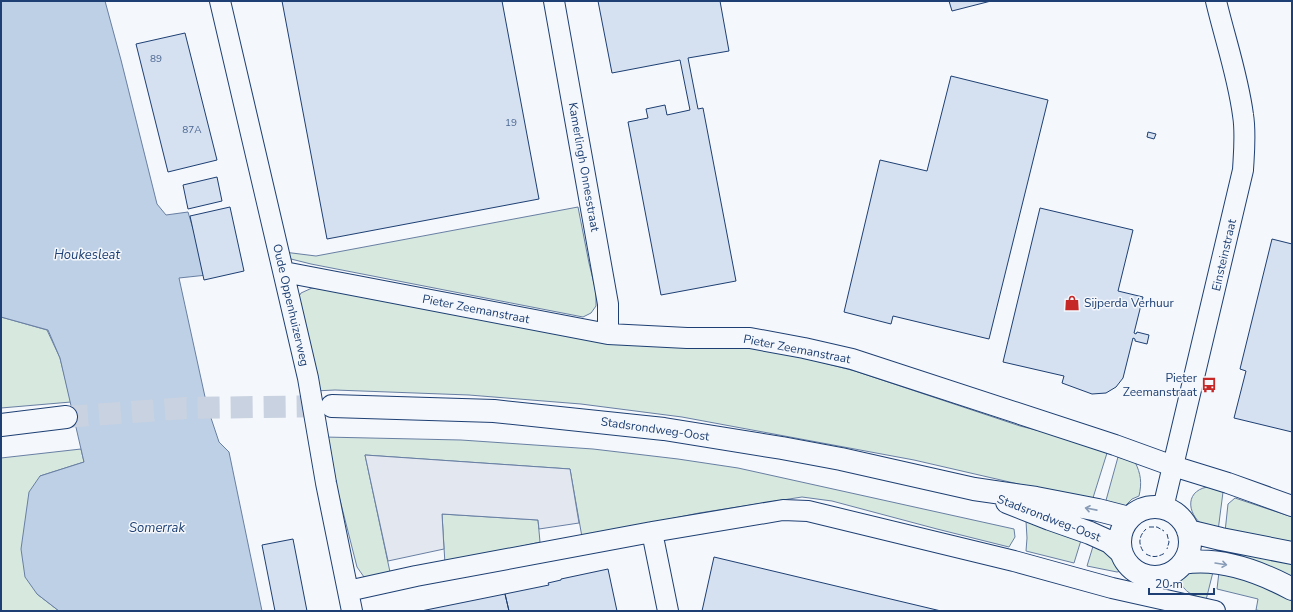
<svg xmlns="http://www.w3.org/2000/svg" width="1293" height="612" font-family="'Nunito Sans',sans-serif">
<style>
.green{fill:#d7e8df;stroke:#687fa3}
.parking{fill:#e3e8f0;stroke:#687fa3}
.water{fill:#bed0e5;stroke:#687fa3}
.building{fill:#d5e0f0;stroke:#1d3f73}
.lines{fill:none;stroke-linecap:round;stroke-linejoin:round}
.primary-tunnel{stroke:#c9d2e0;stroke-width:22;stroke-dasharray:22 11;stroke-linecap:butt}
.minor-casing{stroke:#1d3f73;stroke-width:22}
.primary-casing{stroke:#1d3f73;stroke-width:24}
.minor{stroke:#f4f7fb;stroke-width:20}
.primary{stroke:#f4f7fb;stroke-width:22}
.fence{stroke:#1d3f73;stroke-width:1;stroke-dasharray:5 2;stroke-linecap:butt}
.oneway{stroke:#889bb7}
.labels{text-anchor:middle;stroke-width:3;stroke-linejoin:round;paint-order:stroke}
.number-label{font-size:10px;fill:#4b6792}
.street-label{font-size:12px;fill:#1d3f73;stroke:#f4f7fb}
.poi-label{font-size:12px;fill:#1d3f73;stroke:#f4f7fb;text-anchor:start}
.water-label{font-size:13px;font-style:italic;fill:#1d3f73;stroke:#f4f7fb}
</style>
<rect width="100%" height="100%" fill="#f4f7fb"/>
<path class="green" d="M578,207l11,56 7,29v14l-5,7 -8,4 -272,-53 -20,-5 -7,-7 32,4z
M312,288l448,60 41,9 54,14 165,55 32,8 55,19 -15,48 -178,-41 -232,-43 -101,-13 -112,-9 -134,-5 -21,1 -19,-88 6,-10z
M1,317l46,13 13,28 11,44 -70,6z
M324,437l137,3 132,9 85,10 60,9 276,61 1,8 -6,10 -72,-18 -105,-28 -30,-4 -103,16 -117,24 -12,-68 -205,-14 25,117 -21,5h-5l-7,-10z
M81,449l3,13 -44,14 -3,118 22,17h-58v-153z
M1118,457l17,5c6,12 7,21 4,34l-7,3 -9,9 -18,-4z
M1207,487l16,5 -5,39c-4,-1 -9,-2 -12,-4 -18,-10 -23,-35 1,-40z
M1235,498l57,19v25l-67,-10 3,-28z
M442,514l96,6 2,22 -95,22z
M1026,521l56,16 -8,26 -48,-12 1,-13z
M1094,543l18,11 5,10 5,7 -5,1 -30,-6z
M1241,550l51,11v19l-52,-20z
M1214,568l-8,32c-14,-6 -21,-6 -27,-21l12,-7z
M1219,572c26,6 49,17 73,29v10h-30l-6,-1 2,-11 -41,-10z"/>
<path class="parking" d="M365,455l205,14 9,54 -40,6 -1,-9 -96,-6 2,35 -56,12z"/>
<path class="water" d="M1,1h104l16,59 36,144 9,11 22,-3 19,63 -28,3 28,128 12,36 10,10 33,159h-203l-22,-17 -12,-17 -4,-28 8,-57 11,-16 44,-14 -24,-104 -12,-28 -47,-13z"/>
<path class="building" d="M282,1h220l37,198 -212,40z
M598,1h122l9,50 -41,7 10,51 5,-1 33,173 -75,14 -33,-173 20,-4 -2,-9 19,-4 2,10 23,-5 -10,-50 -68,13z
M949,1h42l-39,10z
M185,33l32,127 -49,12 -32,-128z
M951,76l97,24 -59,239 -96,-23 -2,8 -47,-12 36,-152 47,11z
M1148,132l8,2 -2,5 -7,-2z
M217,177l5,24 -34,8 -5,-24z
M230,207l14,64 -40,9 -14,-64z
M1040,208l93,22 -15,61 25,6 -9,36 2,1 1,-2 12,3 -2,9 -12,-3v-2l-2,-1 -10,40 -7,9 -10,6 -14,1 -30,-11 2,-7 -61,-14z
M1272,239l20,5v188l-58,-14 12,-47 -6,-2z
M293,539l14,72h-32l-13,-66z
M714,557l227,54h-239z
M608,569l9,42h-108l-4,-17 44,-9 -1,-2 13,-3v-1z
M505,594l4,17h-88z"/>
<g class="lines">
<path class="primary-tunnel" d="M66,417l120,-9 146,-2"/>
<defs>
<path id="minor" d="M220,1l88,377 18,105 26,128
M554,1l54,303v30
M284,272l324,62 79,4h63l54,10 48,11 263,86 58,21 55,17 64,23
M1163,508l80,-338c1,-18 3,-37 0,-55 -5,-39 -18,-76 -27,-114
M652,532l16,79
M348,591l68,-15 236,-44 131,-22 25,1 206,50 98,27 103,23"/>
<path id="primary" d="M332,406l162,5 170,18 118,19 59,11 133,30 62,9 62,12 31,8
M1,425l65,-8
M1007,502l43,17 40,14 20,9 11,10
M1120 542a35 35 0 1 1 70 0a35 35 0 1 1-70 0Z
M1188,531l33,8 71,14
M1183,563c36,-6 77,9 109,26"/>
</defs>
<use href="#minor" class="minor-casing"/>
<use href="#primary" class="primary-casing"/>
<use href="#minor" class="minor"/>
<use href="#primary" class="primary"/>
<path class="fence" d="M1149,527h8l7,4
M1167,534l2,8 -2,7
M1143,551c-5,-8 -4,-15 3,-22
M1146,554c7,4 12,3 19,-1"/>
</g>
<defs><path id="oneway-shaft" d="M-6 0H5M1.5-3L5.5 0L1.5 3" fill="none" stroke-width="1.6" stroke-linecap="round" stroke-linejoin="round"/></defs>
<g class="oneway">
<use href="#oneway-shaft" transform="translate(1091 509) rotate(-169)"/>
<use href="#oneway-shaft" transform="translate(1221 564) rotate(9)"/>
</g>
<defs>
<symbol id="shop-bare" viewBox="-9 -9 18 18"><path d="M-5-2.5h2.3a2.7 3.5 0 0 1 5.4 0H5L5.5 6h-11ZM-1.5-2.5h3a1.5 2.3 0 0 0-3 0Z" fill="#c62828" stroke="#f4f7fb" stroke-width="2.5" paint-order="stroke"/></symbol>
<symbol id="bus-bare" viewBox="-9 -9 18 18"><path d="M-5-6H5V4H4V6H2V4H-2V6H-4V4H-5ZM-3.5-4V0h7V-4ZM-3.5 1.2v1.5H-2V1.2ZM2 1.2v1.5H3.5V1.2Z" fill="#c62828" stroke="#f4f7fb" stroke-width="2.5" paint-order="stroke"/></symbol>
</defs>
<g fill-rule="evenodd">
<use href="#shop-bare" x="1061" y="292" width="22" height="22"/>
<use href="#bus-bare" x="1198" y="374" width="22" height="22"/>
</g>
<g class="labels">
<g class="number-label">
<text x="156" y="62">89</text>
<text x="511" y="126">19</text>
<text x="192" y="133">87A</text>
</g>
<g class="street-label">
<text transform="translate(584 167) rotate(80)" y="4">Kamerlingh Onnesstraat</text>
<text transform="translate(1224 255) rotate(-77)" y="4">Einsteinstraat</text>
<text transform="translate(291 305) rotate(77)" y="4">Oude Oppenhuizerweg</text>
<text transform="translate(476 309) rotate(11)" y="4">Pieter Zeemanstraat</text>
<text transform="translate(797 349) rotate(11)" y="4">Pieter Zeemanstraat</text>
<text transform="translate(655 429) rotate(8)" y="4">Stadsrondweg-Oost</text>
<text transform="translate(1049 518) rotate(21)" y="4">Stadsrondweg-Oost</text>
</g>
<g class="poi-label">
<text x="1084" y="307">Sijperda Verhuur</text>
<text x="1197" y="382" text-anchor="end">Pieter<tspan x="1197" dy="14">Zeemanstraat</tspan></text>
</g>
<g class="water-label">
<text x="87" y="259">Houkesleat</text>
<text x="157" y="532">Somerrak</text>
</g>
</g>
<rect width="1293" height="612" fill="none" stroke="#1d3f73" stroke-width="4"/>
<path d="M1149 588v6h65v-6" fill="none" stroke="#1d3f73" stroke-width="2"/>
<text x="1155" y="588" font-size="12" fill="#1d3f73" stroke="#f4f7fb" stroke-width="3" paint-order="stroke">20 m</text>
</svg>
